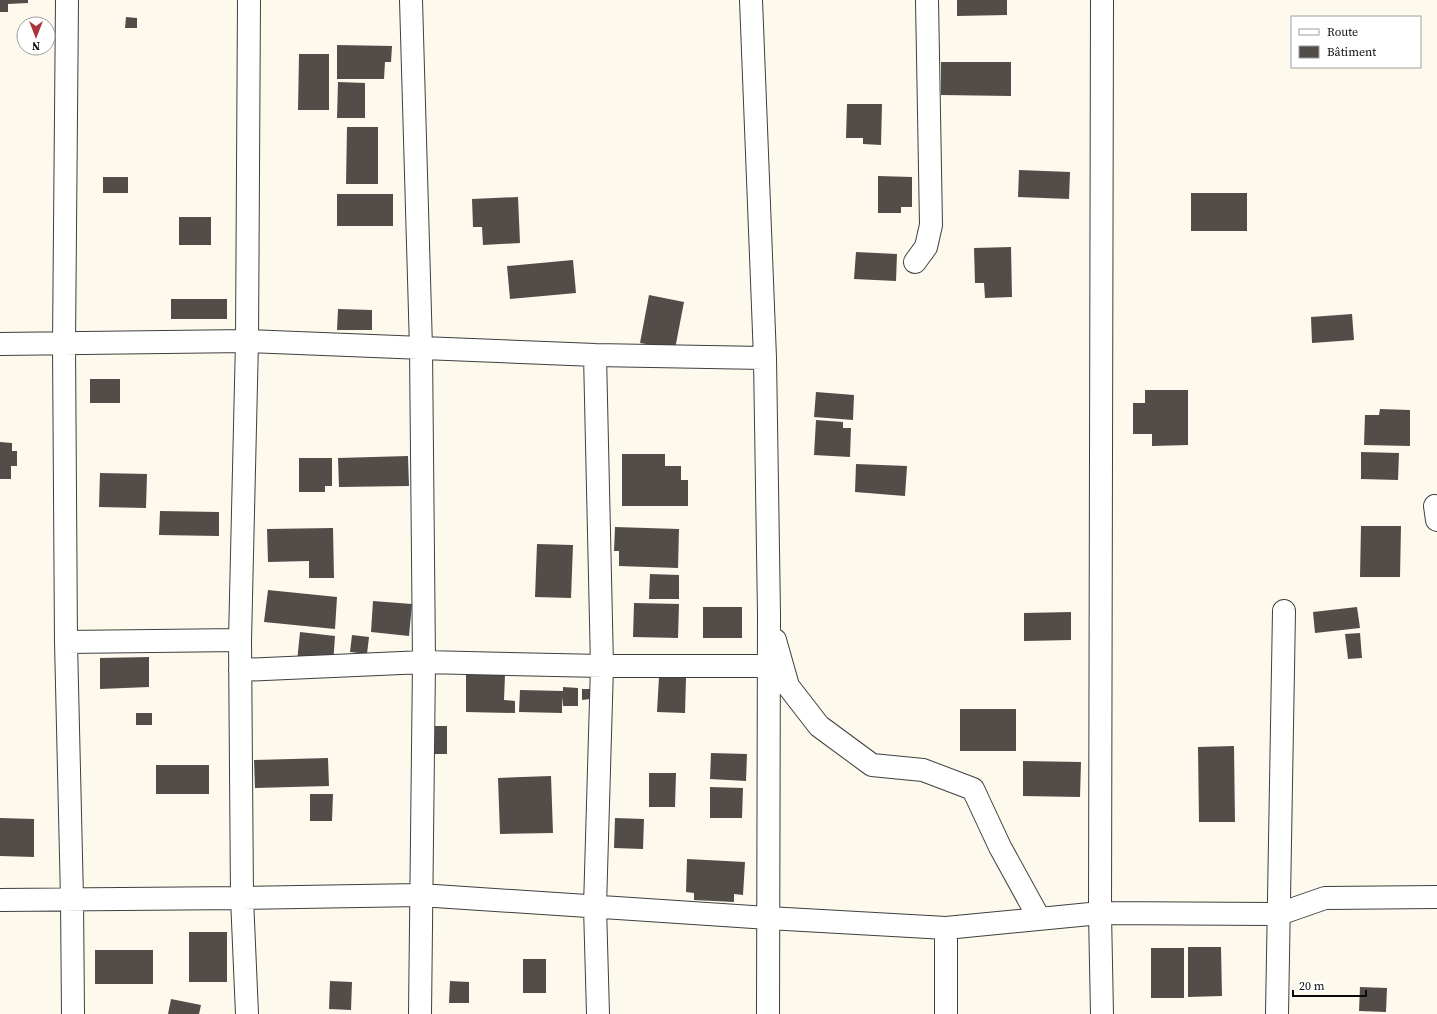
<svg xmlns="http://www.w3.org/2000/svg" width="1437" height="1014" font-family="'Source Serif 4',serif">
<style>
.building{fill:#534d4a}
.lines{fill:none;stroke-linecap:round;stroke-linejoin:round}
.street-casing{stroke:#3f3f3f;stroke-width:24}
.street{stroke:#fff;stroke-width:22}
</style>
<rect width="100%" height="100%" fill="#fdf9ed"/>
<path class="building" d="M0,0h28v3l-20,1v8h-8z
M957,0h50v15l-50,1z
M126,17l11,1v10h-12z
M337,45l55,1 -1,16h-6l-1,17h-47z
M299,54h30v56h-31z
M941,62h70v34l-70,-1z
M338,82l27,1v35h-28z
M847,104h35l-1,41 -18,-1v-6h-17z
M347,127h31v57h-32z
M1019,170l51,2 -1,27 -51,-2z
M878,176l34,1v30h-11v6h-23z
M103,177h25v16h-25z
M1191,193h56v38h-56z
M337,194h56v32h-56z
M518,197l2,46 -37,2 -1,-18h-9l-1,-28z
M179,217h32v28h-32z
M1011,247l1,50 -27,1 -1,-15h-9l-1,-35z
M856,252l41,2 -1,27 -42,-2z
M573,260l3,33 -66,6 -3,-33z
M649,295l35,7 -9,47 -35,-6z
M171,299h56v20h-56z
M338,309l34,1v20h-35z
M1352,314l2,26 -42,3 -1,-26z
M90,379h30v24h-30z
M1145,390h43v55l-36,1v-12h-19v-31h12z
M816,392l38,3 -1,25 -39,-3z
M1380,409l30,1v36l-46,-1 1,-30h14z
M816,420l27,2v6h8l-1,29 -36,-2z
M0,442l12,1v8h5v15h-6v13h-11z
M1361,452l38,1 -1,27 -37,-1z
M622,454h43v12h16v14h7v26h-66z
M408,456l1,30 -70,1 -1,-29z
M299,458h33v28h-7v6h-26z
M856,464l51,2 -2,30 -50,-4z
M100,473l47,1 -1,34 -47,-1z
M160,511l59,1v24l-60,-1z
M1361,526h40l-1,51h-40z
M615,527l64,2 -1,39 -59,-2v-15h-5z
M333,528l1,50h-25v-17l-41,1 -1,-33z
M537,544l36,1 -2,53 -36,-1z
M650,574l29,1v24h-30z
M268,590l69,7 -2,32 -71,-7z
M373,601l39,3 -3,32 -38,-4z
M634,603l45,1 -1,34 -45,-1z
M703,607h39v31h-39z
M1357,607l3,21 -45,5 -2,-21z
M1071,612v28l-47,1v-28z
M300,632l35,4 -2,29 -36,-3z
M1360,633l2,25 -14,1 -3,-25z
M352,635l17,2 -2,17 -17,-2z
M149,657v30l-49,2v-31z
M466,675h39l-1,25 11,1v12l-49,-1z
M659,677l27,1 -1,35 -28,-1z
M563,687l15,1v18h-15l-1,-9v16l-43,-1 1,-22 43,1z
M582,689h8v10l-8,1z
M960,709h56v42h-56z
M136,713h16v12h-16z
M433,726h14v28h-14z
M1234,746l1,76h-36l-1,-75z
M711,753l36,1 -1,27 -36,-2z
M328,758l1,28 -74,2 -1,-28z
M1023,761l58,1 -1,35 -57,-1z
M156,765h53v29h-53z
M649,773h27l-1,34h-26z
M551,776l2,57 -53,1 -2,-56z
M710,787l33,1 -1,30h-32z
M310,794h23l-1,27h-22z
M0,818l34,1v38l-34,-1z
M615,818l29,1 -1,30 -29,-1z
M687,859l58,3 -2,33 -9,-1v8l-40,-2v-7l-8,-1z
M189,932h38v50h-38z
M1188,947h33l1,49 -34,1z
M1151,948h33v50h-33z
M95,950h58v34h-58z
M523,959h23v34h-23z
M330,981l22,1 -1,28 -22,-1z
M450,981l19,1v21h-20z
M1360,987l27,1 -1,24 -27,-1z
M171,999l30,6 -2,9h-31z"/>
<g class="lines">
<defs>
<path id="street" d="M67,0l-3,344 2,298 6,257 1,115
M411,0l10,348 3,314 -4,352
M751,0l14,358 4,256 -1,400
M1102,0l-2,913 2,101
M915,262l11,-15 5,-22 -4,-225
M0,344l247,-3 348,14 170,3
M595,355l7,311 -7,241 3,107
M1435,506l2,14
M775,640l13,46 31,40 53,39 51,5 50,19 27,58 39,71
M66,642l174,-2
M240,670l184,-8 178,4h166
M0,900l242,-2 178,-3 348,23 178,10 154,-15 179,1 46,-16 112,-1
M247,1014l-5,-116 -2,-258 7,-299 2,-341
M946,1014v-86
M1277,1014l7,-403"/>
</defs>
<use href="#street" class="street-casing"/>
<use href="#street" class="street"/>
</g>
<rect x="1291" y="16" width="130" height="52" fill="#ffffff" stroke="#9e9e9e"/>
<rect x="1299" y="29" width="20" height="6" fill="#ffffff" stroke="#9e9e9e"/>
<text x="1327" y="36" font-size="12" fill="#0c0c0c">Route</text>
<rect x="1299" y="46" width="20" height="12" fill="#534d4a" stroke="#9e9e9e"/>
<text x="1327" y="56" font-size="12" fill="#0c0c0c">Bâtiment</text>
<g transform="translate(36 36) rotate(180)"><circle r="19" fill="#ffffff" stroke="#9e9e9e"/>
<path d="M0-3L7 15L0 10L-7 15Z" fill="#ac343e"/>
<text y="-6" font-size="11" font-weight="bold" text-anchor="middle" fill="#0c0c0c">N</text>
</g>
<path d="M1293 990v6h73v-6" fill="none" stroke="#0c0c0c" stroke-width="2"/>
<text x="1299" y="990" font-size="12" fill="#0c0c0c" stroke="#ffffff" stroke-width="3" paint-order="stroke">20 m</text>
</svg>
